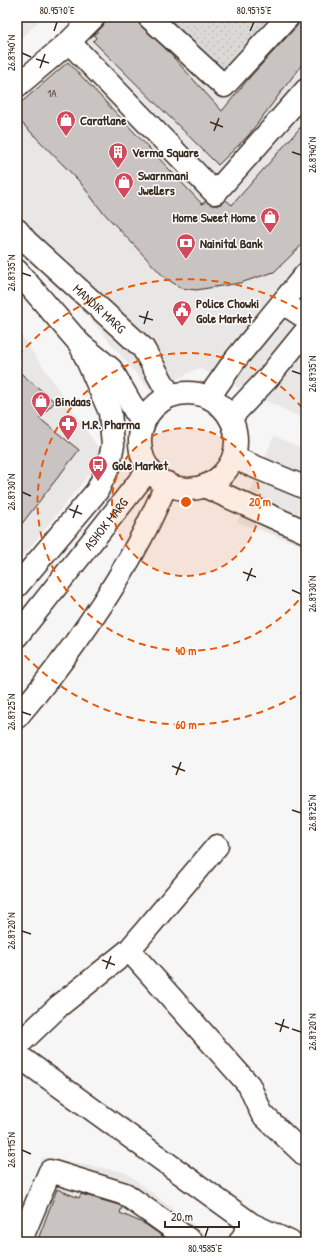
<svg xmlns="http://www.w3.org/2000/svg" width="323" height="1259" font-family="'Patrick Hand',sans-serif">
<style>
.built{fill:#e9e7e6}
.park{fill:url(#park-dots);stroke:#8b827a}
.building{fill:#c9c3c1;stroke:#3b2a1e}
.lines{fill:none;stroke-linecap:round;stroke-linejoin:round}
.street-casing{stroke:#3b2a1e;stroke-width:25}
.secondary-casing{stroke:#3b2a1e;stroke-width:25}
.primary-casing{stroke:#3b2a1e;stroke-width:25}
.street{stroke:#fff;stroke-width:22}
.secondary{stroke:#fff;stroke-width:22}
.primary{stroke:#fff;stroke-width:22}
.ticks{fill:none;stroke:#3b2a1e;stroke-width:1.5}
.ring{fill:none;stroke:#e8590c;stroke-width:2;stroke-dasharray:7 5}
.labels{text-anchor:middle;stroke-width:3;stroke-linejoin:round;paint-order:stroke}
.number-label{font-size:11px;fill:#5e5047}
.poi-label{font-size:13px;font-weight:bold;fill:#3b2a1e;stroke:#fff;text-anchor:start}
.street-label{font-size:13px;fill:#3b2a1e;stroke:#fff}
.centre{fill:#e8590c;stroke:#fff;stroke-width:2}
.ring-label{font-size:12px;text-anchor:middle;font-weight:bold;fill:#e8590c;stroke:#fff;stroke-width:3;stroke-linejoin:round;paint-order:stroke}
.neatline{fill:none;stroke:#3b2a1e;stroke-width:1.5}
.ticks-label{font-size:10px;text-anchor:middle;fill:#3b2a1e}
</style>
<defs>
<pattern id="park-dots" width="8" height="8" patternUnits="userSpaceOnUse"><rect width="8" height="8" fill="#dbd9d6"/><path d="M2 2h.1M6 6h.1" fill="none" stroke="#bdbab7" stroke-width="1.8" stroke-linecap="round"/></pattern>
</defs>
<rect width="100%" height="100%" fill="#f7f6f6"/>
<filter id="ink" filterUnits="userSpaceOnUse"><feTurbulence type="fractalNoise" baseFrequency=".025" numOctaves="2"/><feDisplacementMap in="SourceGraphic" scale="8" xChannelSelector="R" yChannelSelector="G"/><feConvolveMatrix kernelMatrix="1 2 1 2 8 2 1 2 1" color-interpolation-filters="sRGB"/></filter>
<g filter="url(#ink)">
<path class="built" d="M17,17h25l-25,27z
M109,17h197v403l-108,-52 -46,25 -135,-162v-134z
M17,329l87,127 -87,107z
M274,436l32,14v97l-69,-25z
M43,1157l82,15 91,70h-199v-25z"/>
<path class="park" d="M156,17h125l-59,62z"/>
<path class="building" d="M106,17h30l5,9 23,21 58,64 27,-33 48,-52 3,-9h6v42l-58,77 -30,29 -125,-124 3,-3 -2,-3 9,-9z
M68,62l134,142 4,-3 6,4h6l8,-5 6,5 74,-84v120l-32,31 -34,11 -44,7 -15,-2 -17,-11 -63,-67 -22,-29 -62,-63v-12z
M17,370l38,32 -16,16 40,32 -62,80z
M57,1189l22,9 2,-4 38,11 3,2 -2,6 25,11 26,18h-134z"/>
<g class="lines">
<defs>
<path id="street" d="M149,17l75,69 64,-69
M69,42l146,151 91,-103
M17,86l52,-44 25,-25
M283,303l23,15
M209,397l26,-37 71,-86
M231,417l36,-38 39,-48
M129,950l120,135 13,29 44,42
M17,1046l42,-40 70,-56 88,-104
M17,1055l234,169 39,18
M20,1242l30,-71 75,23 67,48
M240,1242l11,-18"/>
<g id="secondary">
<path id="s1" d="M17,230l9,11 117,107 27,48"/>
<path d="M17,271l63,73 31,25 32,56"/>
<circle cx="188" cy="441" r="48"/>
<path d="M234,458l72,30"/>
<path d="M204,486l102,46"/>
<path d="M17,586l80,-95 11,-23 5,-23 -3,-33 -30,-68"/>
<path d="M17,717c46,-54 92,-118 125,-181 9,-17 17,-35 25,-53"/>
</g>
<g id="primary">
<path id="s2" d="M17,636l132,-167"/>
</g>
</defs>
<use href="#street" class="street-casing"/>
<use href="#secondary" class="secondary-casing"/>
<use href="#primary" class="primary-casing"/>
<use href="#street" class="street"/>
<use href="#secondary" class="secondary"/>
<use href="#primary" class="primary"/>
</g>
</g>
<path class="ticks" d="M54,31l3,-9M250,31l4,-9M22,53l9,4M36,59l13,4M40,68l5,-14M210,122l13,5M214,131l5,-13M292,152l9,3M22,273l9,3M139,316l14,4M144,324l4,-13M292,371l9,3M22,492l9,4M69,509l13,5M73,518l5,-13M243,572l13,5M247,581l5,-13M292,590l9,4M22,712l9,3M172,766l13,5M176,775l5,-13M292,810l9,3M22,931l9,3M102,960l13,5M106,969l5,-13M275,1023l14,5M292,1029l9,3M280,1032l4,-13M22,1150l9,4M205,1237l3,-9"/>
<circle cx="186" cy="502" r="74" fill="#e8590c" fill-opacity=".12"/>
<g class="ring">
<circle cx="186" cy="502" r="74"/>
<path d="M306 591A149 149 0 1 1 306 413"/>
<path d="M306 690A223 223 0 0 1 18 648M18 356A223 223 0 0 1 306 314"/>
</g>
<defs>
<symbol id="shop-pin" viewBox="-11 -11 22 30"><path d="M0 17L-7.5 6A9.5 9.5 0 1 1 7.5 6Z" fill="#d1495b" stroke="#fff"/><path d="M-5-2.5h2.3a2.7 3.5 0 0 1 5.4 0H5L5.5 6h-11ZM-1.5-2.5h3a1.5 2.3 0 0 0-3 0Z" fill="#fff"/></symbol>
<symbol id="building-pin" viewBox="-11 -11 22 30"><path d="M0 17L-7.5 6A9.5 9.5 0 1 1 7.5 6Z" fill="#d1495b" stroke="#fff"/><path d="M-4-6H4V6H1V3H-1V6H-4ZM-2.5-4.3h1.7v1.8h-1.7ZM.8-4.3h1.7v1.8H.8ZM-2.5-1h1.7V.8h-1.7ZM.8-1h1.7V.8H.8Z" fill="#fff"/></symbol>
<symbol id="bank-pin" viewBox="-11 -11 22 30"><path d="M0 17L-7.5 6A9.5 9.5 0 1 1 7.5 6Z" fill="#d1495b" stroke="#fff"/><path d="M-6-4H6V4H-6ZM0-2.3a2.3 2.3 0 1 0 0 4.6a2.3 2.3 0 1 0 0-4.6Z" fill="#fff"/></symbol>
<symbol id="civic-pin" viewBox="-11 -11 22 30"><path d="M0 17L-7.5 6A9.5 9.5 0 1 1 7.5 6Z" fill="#d1495b" stroke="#fff"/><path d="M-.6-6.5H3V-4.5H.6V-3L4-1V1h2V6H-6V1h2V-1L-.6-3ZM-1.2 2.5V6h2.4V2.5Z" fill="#fff"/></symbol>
<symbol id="pharmacy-pin" viewBox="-11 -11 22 30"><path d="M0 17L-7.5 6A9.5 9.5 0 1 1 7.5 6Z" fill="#d1495b" stroke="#fff"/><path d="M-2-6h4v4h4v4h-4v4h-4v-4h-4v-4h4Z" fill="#fff"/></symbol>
<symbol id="bus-pin" viewBox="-11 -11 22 30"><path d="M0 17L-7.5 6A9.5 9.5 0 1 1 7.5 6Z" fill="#d1495b" stroke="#fff"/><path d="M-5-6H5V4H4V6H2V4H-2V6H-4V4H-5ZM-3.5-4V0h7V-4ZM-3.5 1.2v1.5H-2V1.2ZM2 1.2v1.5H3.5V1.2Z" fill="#fff"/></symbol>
</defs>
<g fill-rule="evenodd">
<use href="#shop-pin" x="55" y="109" width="22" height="30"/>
<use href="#building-pin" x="107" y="141" width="22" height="30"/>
<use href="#shop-pin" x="113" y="171" width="22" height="30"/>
<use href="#shop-pin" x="259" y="206" width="22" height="30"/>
<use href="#bank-pin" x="175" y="232" width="22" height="30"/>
<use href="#civic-pin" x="171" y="299" width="22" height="30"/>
<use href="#shop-pin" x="30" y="390" width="22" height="30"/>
<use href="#pharmacy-pin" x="57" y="413" width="22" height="30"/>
<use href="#bus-pin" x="87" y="454" width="22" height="30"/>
</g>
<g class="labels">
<g class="number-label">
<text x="52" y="97">1A</text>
</g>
<g class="poi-label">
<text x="80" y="125">Caratlane</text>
<text x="132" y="157">Verma Square</text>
<text x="138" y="180">Swarnmani<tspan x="138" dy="15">Jwellers</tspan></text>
<text x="256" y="222" text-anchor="end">Home Sweet Home</text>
<text x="200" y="248">Nainital Bank</text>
<text x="196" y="308">Police Chowki<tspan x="196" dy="15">Gole Market</tspan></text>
<text x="55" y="406">Bindaas</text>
<text x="82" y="429">M.R. Pharma</text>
<text x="112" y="470">Gole Market</text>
</g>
<g class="street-label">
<text dy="5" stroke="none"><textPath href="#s1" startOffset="114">MANDIR MARG</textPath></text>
<text dy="5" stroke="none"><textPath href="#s2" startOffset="143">ASHOK MARG</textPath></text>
</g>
</g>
<circle cx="186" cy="502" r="6" class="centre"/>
<g class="ring-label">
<text x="260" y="506">20 m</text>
<text x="186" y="655">40 m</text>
<text x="186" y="729">60 m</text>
</g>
<rect width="323" height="1259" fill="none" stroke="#fff" stroke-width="44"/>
<path d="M165 1221v6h74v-6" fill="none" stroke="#3b2a1e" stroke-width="2"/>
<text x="171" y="1221" font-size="12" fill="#3b2a1e" stroke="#ffffff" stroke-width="3" paint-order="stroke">20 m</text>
<rect x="22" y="22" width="279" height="1215" class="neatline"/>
<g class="ticks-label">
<text x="57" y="14">80.9570°E</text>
<text x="254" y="14">80.9575°E</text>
<text transform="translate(11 53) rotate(-90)" y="4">26.8740°N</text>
<text transform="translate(312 155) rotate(-90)" y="4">26.8740°N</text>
<text transform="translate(11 273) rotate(-90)" y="4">26.8735°N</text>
<text transform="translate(312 374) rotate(-90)" y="4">26.8735°N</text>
<text transform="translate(11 492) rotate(-90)" y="4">26.8730°N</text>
<text transform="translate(312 594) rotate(-90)" y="4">26.8730°N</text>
<text transform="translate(11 712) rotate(-90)" y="4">26.8725°N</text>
<text transform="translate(312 813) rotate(-90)" y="4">26.8725°N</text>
<text transform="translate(11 931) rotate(-90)" y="4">26.8720°N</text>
<text transform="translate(312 1032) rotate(-90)" y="4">26.8720°N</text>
<text transform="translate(11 1150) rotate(-90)" y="4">26.8715°N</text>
<text x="205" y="1252">80.9585°E</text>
</g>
</svg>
